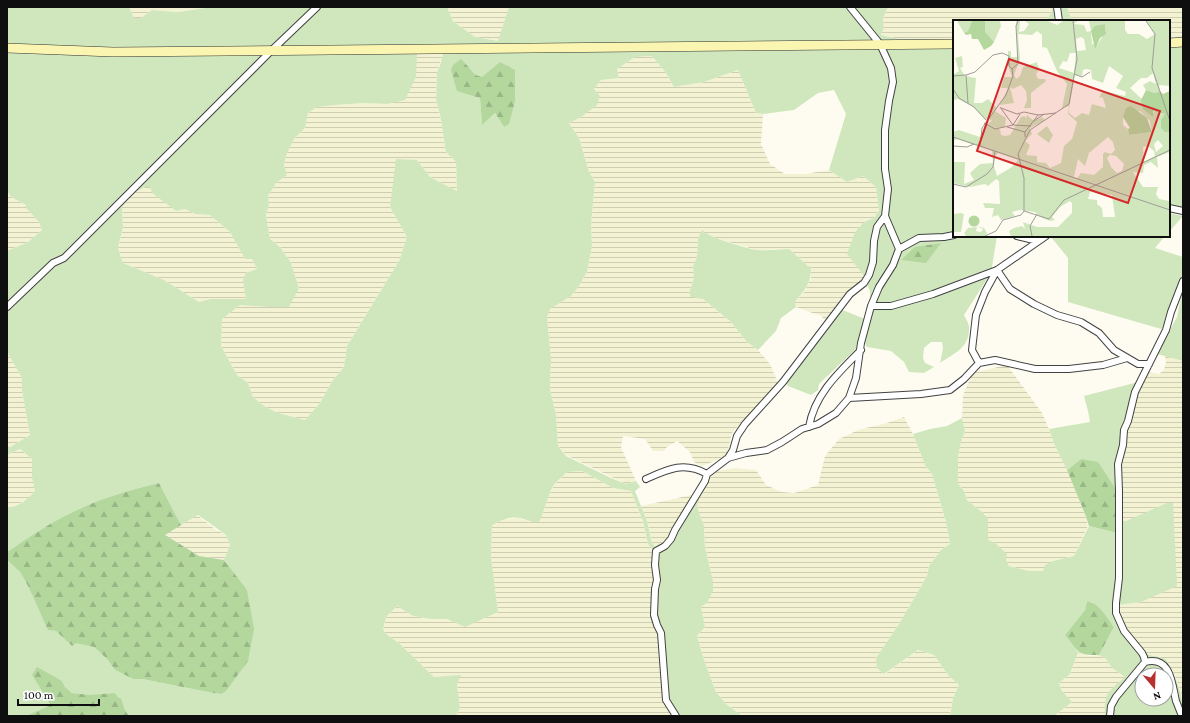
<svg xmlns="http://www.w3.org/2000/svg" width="1190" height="723" font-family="'Crimson Pro',serif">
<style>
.farmland{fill:url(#farmland-rules)}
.grass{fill:#d0e7bd;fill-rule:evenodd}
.forest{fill:url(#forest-firs)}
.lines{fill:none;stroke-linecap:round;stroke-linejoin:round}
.street-casing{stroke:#424242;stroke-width:8}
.secondary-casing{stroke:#313131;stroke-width:10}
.street{stroke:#fff;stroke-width:6}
.secondary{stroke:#faf6b1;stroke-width:9}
.inset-road{fill:none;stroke:#9e9d97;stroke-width:1}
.view{fill:#d62828;fill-opacity:0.15;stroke:#d62828;stroke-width:2}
.inset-edge{fill:none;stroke:#0f0f0f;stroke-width:2}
</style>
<defs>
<pattern id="farmland-rules" width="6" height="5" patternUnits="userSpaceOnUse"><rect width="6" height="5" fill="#f3f2d3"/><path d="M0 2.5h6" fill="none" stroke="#cfceb4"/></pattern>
<pattern id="forest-firs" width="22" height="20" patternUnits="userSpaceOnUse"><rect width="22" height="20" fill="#b3d79d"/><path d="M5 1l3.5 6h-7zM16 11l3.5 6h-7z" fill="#99b786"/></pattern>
</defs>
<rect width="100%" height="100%" fill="#fefcf1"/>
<path class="farmland" d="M129,7h83l-34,5 -26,-2 -11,8h-7z
M447,7h62l-10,34 -24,-4 -22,-16z
M888,7h164v4l-6,10h-92v18h-55l-18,-4 3,-7 -1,-9z
M1067,7h116v29l-14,2v-17h-97z
M416,54h27l-6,18 -1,28 4,14 6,38 10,10 1,29 -27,-14 -13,-17 -27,47 17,30 -8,24 -52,85 -3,21 -11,13 -13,23 -15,17 -27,-7 -14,-7 -11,-9 -5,-14 -11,-8 -16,-29 1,-27 18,-14 28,2 31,-19 -8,-25 -11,-16 -10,-8 -4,-24 3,-10 -1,-9 8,-13 11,-8 -3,-10 3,-12 7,-14 11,-11 3,-15 9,-6 18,-2 29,-2 23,1 29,-27z
M652,56l14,17 8,14 30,-5 34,-12 18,43 7,1 -2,30 9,20 15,10h20l24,-4 18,12 16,-6 13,11 3,22 -5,9 -10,4 1,54 -2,5 -21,16 -6,11 -8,11 -3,1 -4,-4 -25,-9 -1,-5 10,-11 6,-14v-9l-3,-2 -19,-17 -32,1 -39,-11 -15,-6 -1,-2 -4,7 -1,19 -4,10 1,11 -5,15 14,6 27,22 17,21 11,8 12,14 8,19 -46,50 -5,21 -10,6 -15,6 -8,-4 -4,-10 -13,-11 -10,6 -3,4h-11l-8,-12 -22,-3 -2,11 15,34 -10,3 -60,-29 -8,-9 -2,-31 -6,-26 1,-30 -4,-42 2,-8 22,-13 8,-10 8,-14 5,-26 -1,-21 4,-43 -6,-10 -10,-34 -10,-15 12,-6 13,-28 7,-9 18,-2 -2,-9 18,-12z
M145,187h5l2,6 33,16 10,5 15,1 20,17 15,27h7l5,10 -11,4 -2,7 2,19h-36l-11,3 -35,-22 -41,-17 -5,-15 5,-21 -1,-20 10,-13z
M7,190l4,7 15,8v3l13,14 3,8 -14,12 -21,9z
M7,352l15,26v13l8,44 -23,14z
M1165,356l18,5v341l-5,-19 -12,-24 -20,-5 -24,-32 -4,-13 1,-4 22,-3 -15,-81h-3v-26l-2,-34 12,-54 9,-26 5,-9 12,2 5,-4 2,-8z
M1007,365l35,48 7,16 6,17 10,19 20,49 3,12 -14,30 -21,5 -10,10h-14l-20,-5 -14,-23 -7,-2 -5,-28 -16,-13 -3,-9 -6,-8v-26l3,-15 4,-11 -3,-13 1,-23 8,-18 5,-5z
M904,417l9,17 12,31 7,9 14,48 4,22 -9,6 -12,16 -2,10 -28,48 -23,34 9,16 33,-24 16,5 14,20 11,10 -6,13 -3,18h-206l-3,-1 -15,-11 -10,-12 -12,-32 -7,-24 8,-9 -4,-20 6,-4 6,-22 -8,-34 -1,-21 -7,-19 3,-11 10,-18 7,-7 18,-3 21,2 10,15 16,7 12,1 24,-8 7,-29 14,-17 19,-9 29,-7z
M20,449l12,10v19l3,13 -8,9 -15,7 -5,1v-53z
M582,471l31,17 18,3 12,30 5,23 4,5 4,80 7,43 11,44h-218l4,-8 -3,-24 -23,-7 -34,-33 -15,-11 -2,-4 3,-12 11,-11 16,10 18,3h16l18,7 33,-14 -7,-55 1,-31 10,-7 16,-1 17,4 8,-9 4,-14 7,-14 13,-13z
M696,494l-31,49 -9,5 -4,-5 -5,-22 -6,-15z
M197,515l18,14 11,6 4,10 -6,15 -25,-4 -35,-21z
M1078,652l11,4 10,-1 7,4 6,9 14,9 -21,26v13h-51l18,-14 -10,-11 -3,-8 11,-9z"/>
<path class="grass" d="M7,7h122l5,11h7l11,-8 26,2 34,-5h235l6,14 22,16 23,4 11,-34h379l-5,12 1,9 -3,7 18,4h55v197h43l-6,37 -27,42c2,4 6,10 5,15 0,18 -16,24 -29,33l3,-15 -1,-6h-11l-7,6 -1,10 2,5 9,4 -10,6 -15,-1 -5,-10 -13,-11 -24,-4 -3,-5 -4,-1 -3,7 -38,36 -1,6 -7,5 -23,-9 -2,-4 10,-10 22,-35 22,-28 25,10c3,-13 11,-28 -2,-38l1,-5 -17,-22 8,-22 9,-10 10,-4 5,-8 -3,-23 -13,-11 -16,6 -18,-12 17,-56 -12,-24 -16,3 -24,17 -31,4 -7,-1 -18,-43 -34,12 -30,5 -8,-14 -14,-17 -17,1 -18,12 2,9 -18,2 -7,9 6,7 -3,9 -16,12 -12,6 10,15 10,34 6,10 -4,43 1,21 -5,26 -8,14 -8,10 -21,13 -3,8 4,42 -1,30 6,26 2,31 8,10 45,22 15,6 10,-3 4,6 -5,4 12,30 5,22 4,5 9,-5 31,-49 4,2 -3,11 7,19 1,21 8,34v10l-6,12 -6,4 4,20 -8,9 7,24 12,32 10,12 15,11 3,1h-70l-10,-15 -1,-29 -7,-43 -4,-10 1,-49 -1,-21 -4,-5 -5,-23 -12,-30 -18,-3 -31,-17 -15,1c-5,5 -10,9 -14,14 -6,11 -8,24 -14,36 -7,1 -13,-3 -19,-4 -10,-2 -20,2 -28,8l-1,31 7,55 -33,15 -18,-8h-16l-18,-3 -16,-10 -11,11 -3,12 2,4 15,11 34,33 27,-2 -4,9 3,24 -4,8h-327l-4,-6 -4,-12 -3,-1 -3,-4c-13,1 -29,5 -42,0 -6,-2 -9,-7 -11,-12l-30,-6 20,30 -23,10 -22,1v-156l13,12 8,14 20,43 8,2 16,15 4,-4 18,5 13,12 8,11 18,9h9l71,14 8,1 6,-131 -3,-3 6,-15 -4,-10 -28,-20 -17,10 -22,-42c-29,7 -58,15 -84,28 -24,11 -46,27 -68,41v-44c13,-2 20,-8 28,-17l-3,-13v-19l-12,-10 -13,6v-6l23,-14 -8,-44v-13l-15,-26v-101l21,-9 14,-12 -3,-8 -13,-14v-3l-15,-8 -4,-7zM417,54h26l-3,11 -3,7 -1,28 4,14 6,38 10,10 1,29 -27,-14 -13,-17 -21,-1 -6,48 17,30 -8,24 -52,85 -3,21 -11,13 -13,23 -15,17 -27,-7 -14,-7 -11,-9 -5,-14 -11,-8 -16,-29 1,-27 18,-14 28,2h21l10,-19 -8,-25 -11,-16 -10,-8 -4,-24 3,-10 -1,-9 8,-13 11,-8 -3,-10 3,-12 7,-14 11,-11 3,-15 9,-6 18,-2 29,-2 23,1 18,-4 11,-23zM470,68l6,7 6,2 22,50 -9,-14 -13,11 -2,-26zM145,187h5l2,6 24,18 9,-2 10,5 15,1 20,17 15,27h7l5,10 -11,4 -3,7 3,19h-36l-11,3 -35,-22 -41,-17 -5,-15 5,-21 -1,-20 10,-13z
M1052,7h15l5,14h-26l6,-10z
M1183,36v173l-14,-4v-167z
M1169,213l14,3 -14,16z
M702,230c5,7 46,19 56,20 10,1 21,-1 31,-1l19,17 3,1c0,17 -6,23 -16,35l1,5 -15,11 -5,13 -18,19 -11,-8 -17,-21 -27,-22 -12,-2 -2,-4 5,-15 -1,-11 4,-10 1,-19z
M1053,236h112l-10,12 28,9v16l-15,38 -4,16 -3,2 -93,-27v-44l-17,-21z
M1183,288v73l-26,-7 20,-37z
M1142,381l-9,26 -7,35v10l-5,9 2,34v26h3l41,-18h6l4,83 -36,16 -22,3 -1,4 4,13 24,32 20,5c11,22 17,32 17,57h-78c-1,-24 3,-24 20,-39l-13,-9 -6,-9 -7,-4 15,-28 -22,-25 -5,-1 -2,9 -20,25 13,17 -8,22 -11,9 3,8 10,11 -18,14h-104l3,-18 6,-13 -11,-10 -14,-20 -16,-5 -34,24 -7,-6 -1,-10 23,-34 28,-48 2,-10 12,-16 9,-6 -4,-22 -14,-48 -7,-9 -12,-31 17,-5 17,-3 15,-8 3,13 -4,11 -3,15v26l6,8 3,9 16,13 5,6v21l7,3 12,11 -1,6 3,6 20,5h14l2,-6 8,-4 21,-5 15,-30 28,7 -2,-26 2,-16 -36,-32 -14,11 -12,-24 -6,-17 41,-7 -2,-11 -4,-15zM1142,675h24v24h-24z"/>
<path class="forest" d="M461,59l15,16 6,2 18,-15 15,8v31l-6,23 -5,3 -9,-14 -13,12 -2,-27 -23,-7 -6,-21 2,-5z
M941,243l-15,20 -25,-3 14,-13z
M1081,459l17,3 19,29 -2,16 2,26 -28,-7 -4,-12 -18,-44z
M159,483l22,42 -16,10 34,21 25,4 23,30 7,39 -6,32 -22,30 -5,3 -8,-1 -71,-14h-9l-18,-9 -8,-11 -13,-12 -18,-4 -4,3 -16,-15 -8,-1 -20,-44 -8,-14 -13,-12v-8c21,-14 44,-30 68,-41 26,-13 55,-21 84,-28z
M1087,601c12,2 20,17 27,26l-15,28c-22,1 -21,-4 -34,-20l20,-25z
M37,667l25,14 3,6 7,6 17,2 26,-2 3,4 3,1 4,12 4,6h-103l25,-11 -19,-30z"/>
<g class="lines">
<defs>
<path id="street" d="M1057,7l2,14
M1169,208l14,3
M1017,236l21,5
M899,249l20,-11 25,-1 10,-2
M871,306h20l42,-12 64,-24 49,-34
M7,307l46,-44 11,-5 208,-208 45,-43
M979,363l-7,-13 4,-35 9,-23 12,-22 13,19 24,15 23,11 24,7 18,11 15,17 24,14h11
M849,398l72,-4 29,-4 14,-11 15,-16 16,-3 40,9h34l34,-4 24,-7
M809,427c5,-32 30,-55 52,-77
M728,458l18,-5 21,-3 15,-8 20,-13 16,-5 18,-11 13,-15 7,-20 5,-35 10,-37 8,-19 14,-22 6,-16 -14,-33
M646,479c22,-10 38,-18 61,-5
M1145,662c26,-7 27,22 31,39 2,5 4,10 6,15
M676,716l-10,-16 -5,-67 -4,-8 -3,-10 1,-26 2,-9 -2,-15 1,-14 9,-5 6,-7 4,-9 30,-49 2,-7 21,-16 5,-8 4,-14 8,-12 38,-42 67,-88 14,-11 5,-8 4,-13 1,-21 3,-14 8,-11 3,-27 -3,-20v-39l4,-29 4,-19 -2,-14 -11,-24 -30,-37
M1110,716l1,-10 5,-9 29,-35 -1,-5 -2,-4 -18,-22 -8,-18v-10l3,-25v-87l-1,-27 5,-19 1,-15 4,-9 7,-29 31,-62 5,-18 12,-31"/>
<path id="secondary" d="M1169,43l14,-1
M7,48l106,4 841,-8"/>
</defs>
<use href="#street" class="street-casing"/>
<use href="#secondary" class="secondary-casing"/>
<use href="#street" class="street"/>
<use href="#secondary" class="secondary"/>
</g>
<g transform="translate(953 20)">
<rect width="217" height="217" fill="#fefcf1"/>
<path d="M4,1h15l-4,10 -4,2zM32,1h15l1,5 -7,16 -10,-10zM63,1h4l-1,11 5,-1 5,-7 -4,-3h23l9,4 6,-4h14l-3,3 10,1 3,7 4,-1 -2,-10h36v9l3,4h11l8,5 8,-5 -9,-13h24v65l-11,-1 1,6 -5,2 -9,-3 -3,-5 7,-4 6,3 -3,-11 -6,5h-6l-11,10 13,12 1,10 6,4 6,-3 9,3 5,18v20l-13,5 1,11 -7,-6 -7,3 -1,8 -10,-1 10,15h15l-2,7 3,5 10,2 1,-4v39h-159l-2,-5 5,-3 8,-2 3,3 -2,-7 14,5h21l14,-14v-10l-2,-2 -10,6 -8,10 3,3 -5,1 -10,-4 -5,-5 -15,-2 -8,2 3,4 -14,4 -3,-5 -6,2 2,-9h-9l-2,-5 17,1 -1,-23 -3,-2 -8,7 -3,-2 -15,3 -17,-4v-21h12l-1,22 10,-4 -4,-7 10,-9 13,-1 -1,-12 -35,-12 -4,2v-9l6,-2 21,7 5,-13 15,5 1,6 4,1 5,-1 11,-18 4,-1v3l2,-4 7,6 8,-4 3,3 -15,8 2,6 -7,7 5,4 -4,10 11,1v6l9,1 4,5 11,-5 3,-17 8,-7 5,-17 -9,-8 1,-8 -7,2 5,-24 -10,-13 -10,-23 -5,-1v-12l-5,-4 -5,4 -14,-1 2,25 -6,16 2,4 4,-3 3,-9 14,-5 2,8 -3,4 2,5h7l1,2 -15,12v15h-7l3,-8 -1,-9 -5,-6 -8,4 -3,-2 4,16 -14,2 8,-17h-7l3,-11h8l-4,-12v-14h3v6h7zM152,4l1,7 -9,14 -5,-1 -1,-12zM128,17l3,2 2,11 -9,1 -1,-12zM117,33h6l-2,20 -15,-5 4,-7 4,1zM156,46l14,10 -7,12 10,4 -1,4 -22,-5 -4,6 4,1 3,10 -14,-4 -3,11 -7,-2 -7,5 -6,-5v-4l6,-34 7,1 1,-6 3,-1 5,1 1,9 11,4zM187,91l10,10 2,11 -23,3 -1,-6 -5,-4v-8zM155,117l5,5 2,8 -4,4 -6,-2 -2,2v13l-9,8 -13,-2 -4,5 -3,-1 4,-18 7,7 4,-13zM205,120l5,6 -7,6 -2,-8zM195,126l6,5 1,5 -11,6 -1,-15zM45,133l20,7 -6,7 -15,9 -3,-10 1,-10zM157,135l6,1 8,8 -2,7 -5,2 -6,-6 -4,-9zM137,172l22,3 3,22h-12l-1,-9 -5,-4v-4l-9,-1zM9,36l1,11 -3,1 5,8 11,2 -2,25h8l6,-4 9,9 -11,12 -13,-13 -15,-8 -5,1v-25l6,-4 -4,-13zM42,91l11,7 -1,9 -9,1 -9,-4 5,-3 -4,-3zM94,106l6,9 -4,8 -12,-9zM8,193l3,1 -3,18h-8v-18zM24,206l7,2 3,5 -2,3h-19l-2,-3 4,-5 9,-1 -1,4 5,1 2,-3z" fill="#d0e7bd" fill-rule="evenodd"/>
<path d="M19,1h13v11l9,10 -3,4 -7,4 -6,-11h-6l-1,-5 -5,1 -2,-2 4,-2zM152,4l1,10 -6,4 -5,11 -4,-18 4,-5zM193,70l9,3 5,-2 3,3 7,-3v41h-5l-4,-4v-8l4,-6 -12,-3v6l-10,-8 -2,-9zM178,86l16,12 5,14 -23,3 -1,-6 2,-1 -7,-11 3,-9zM15.5 201a5.5 5.5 0 1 1 11 0a5.5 5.5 0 1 1-11 0Z" fill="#b3d79d"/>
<path class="inset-road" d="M120,1l4,38 -8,45 -39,26 -12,24 6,24v33l25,8 15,-19 106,-50M193,1l9,13 -3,34 18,53M121,54l8,3 8,-5M13,55l9,-3 18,-17 9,-2 7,3v10l3,3M0,56l13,-1 2,28M0,69l6,9 15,9 12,13M47,87l13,18 7,-11M48,88l16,6 7,-2 14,3M81,101l10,-7M31,103l11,6 18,-4 18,1M54,107l18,5M0,117l217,73M72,117v-5l13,-17 18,-2M0,126l14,1 7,-3M27,126l2,-18 24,-33 7,-19 -1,-7 6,-5 -2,-38 2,-5M0,164l13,3 21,-13 6,-7 2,-16M32,216l11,-5 7,-11 18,-5 3,-4M79,216l-2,-10 7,-12"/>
<path class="view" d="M56,39l151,52 -32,92 -151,-52z"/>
<rect width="217" height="217" class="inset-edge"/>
</g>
<rect width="1190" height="723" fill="none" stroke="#0f0f0f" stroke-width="16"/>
<g transform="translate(1154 687) rotate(161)"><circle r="19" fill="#ffffff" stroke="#9f9f9f"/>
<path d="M0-3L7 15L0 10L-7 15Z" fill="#b6312f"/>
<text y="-6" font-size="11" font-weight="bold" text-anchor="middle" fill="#0f0f0f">N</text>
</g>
<path d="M18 699v6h81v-6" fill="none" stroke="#0f0f0f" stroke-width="2"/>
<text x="24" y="699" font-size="12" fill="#0f0f0f" stroke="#ffffff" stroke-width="3" paint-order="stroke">100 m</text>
</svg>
